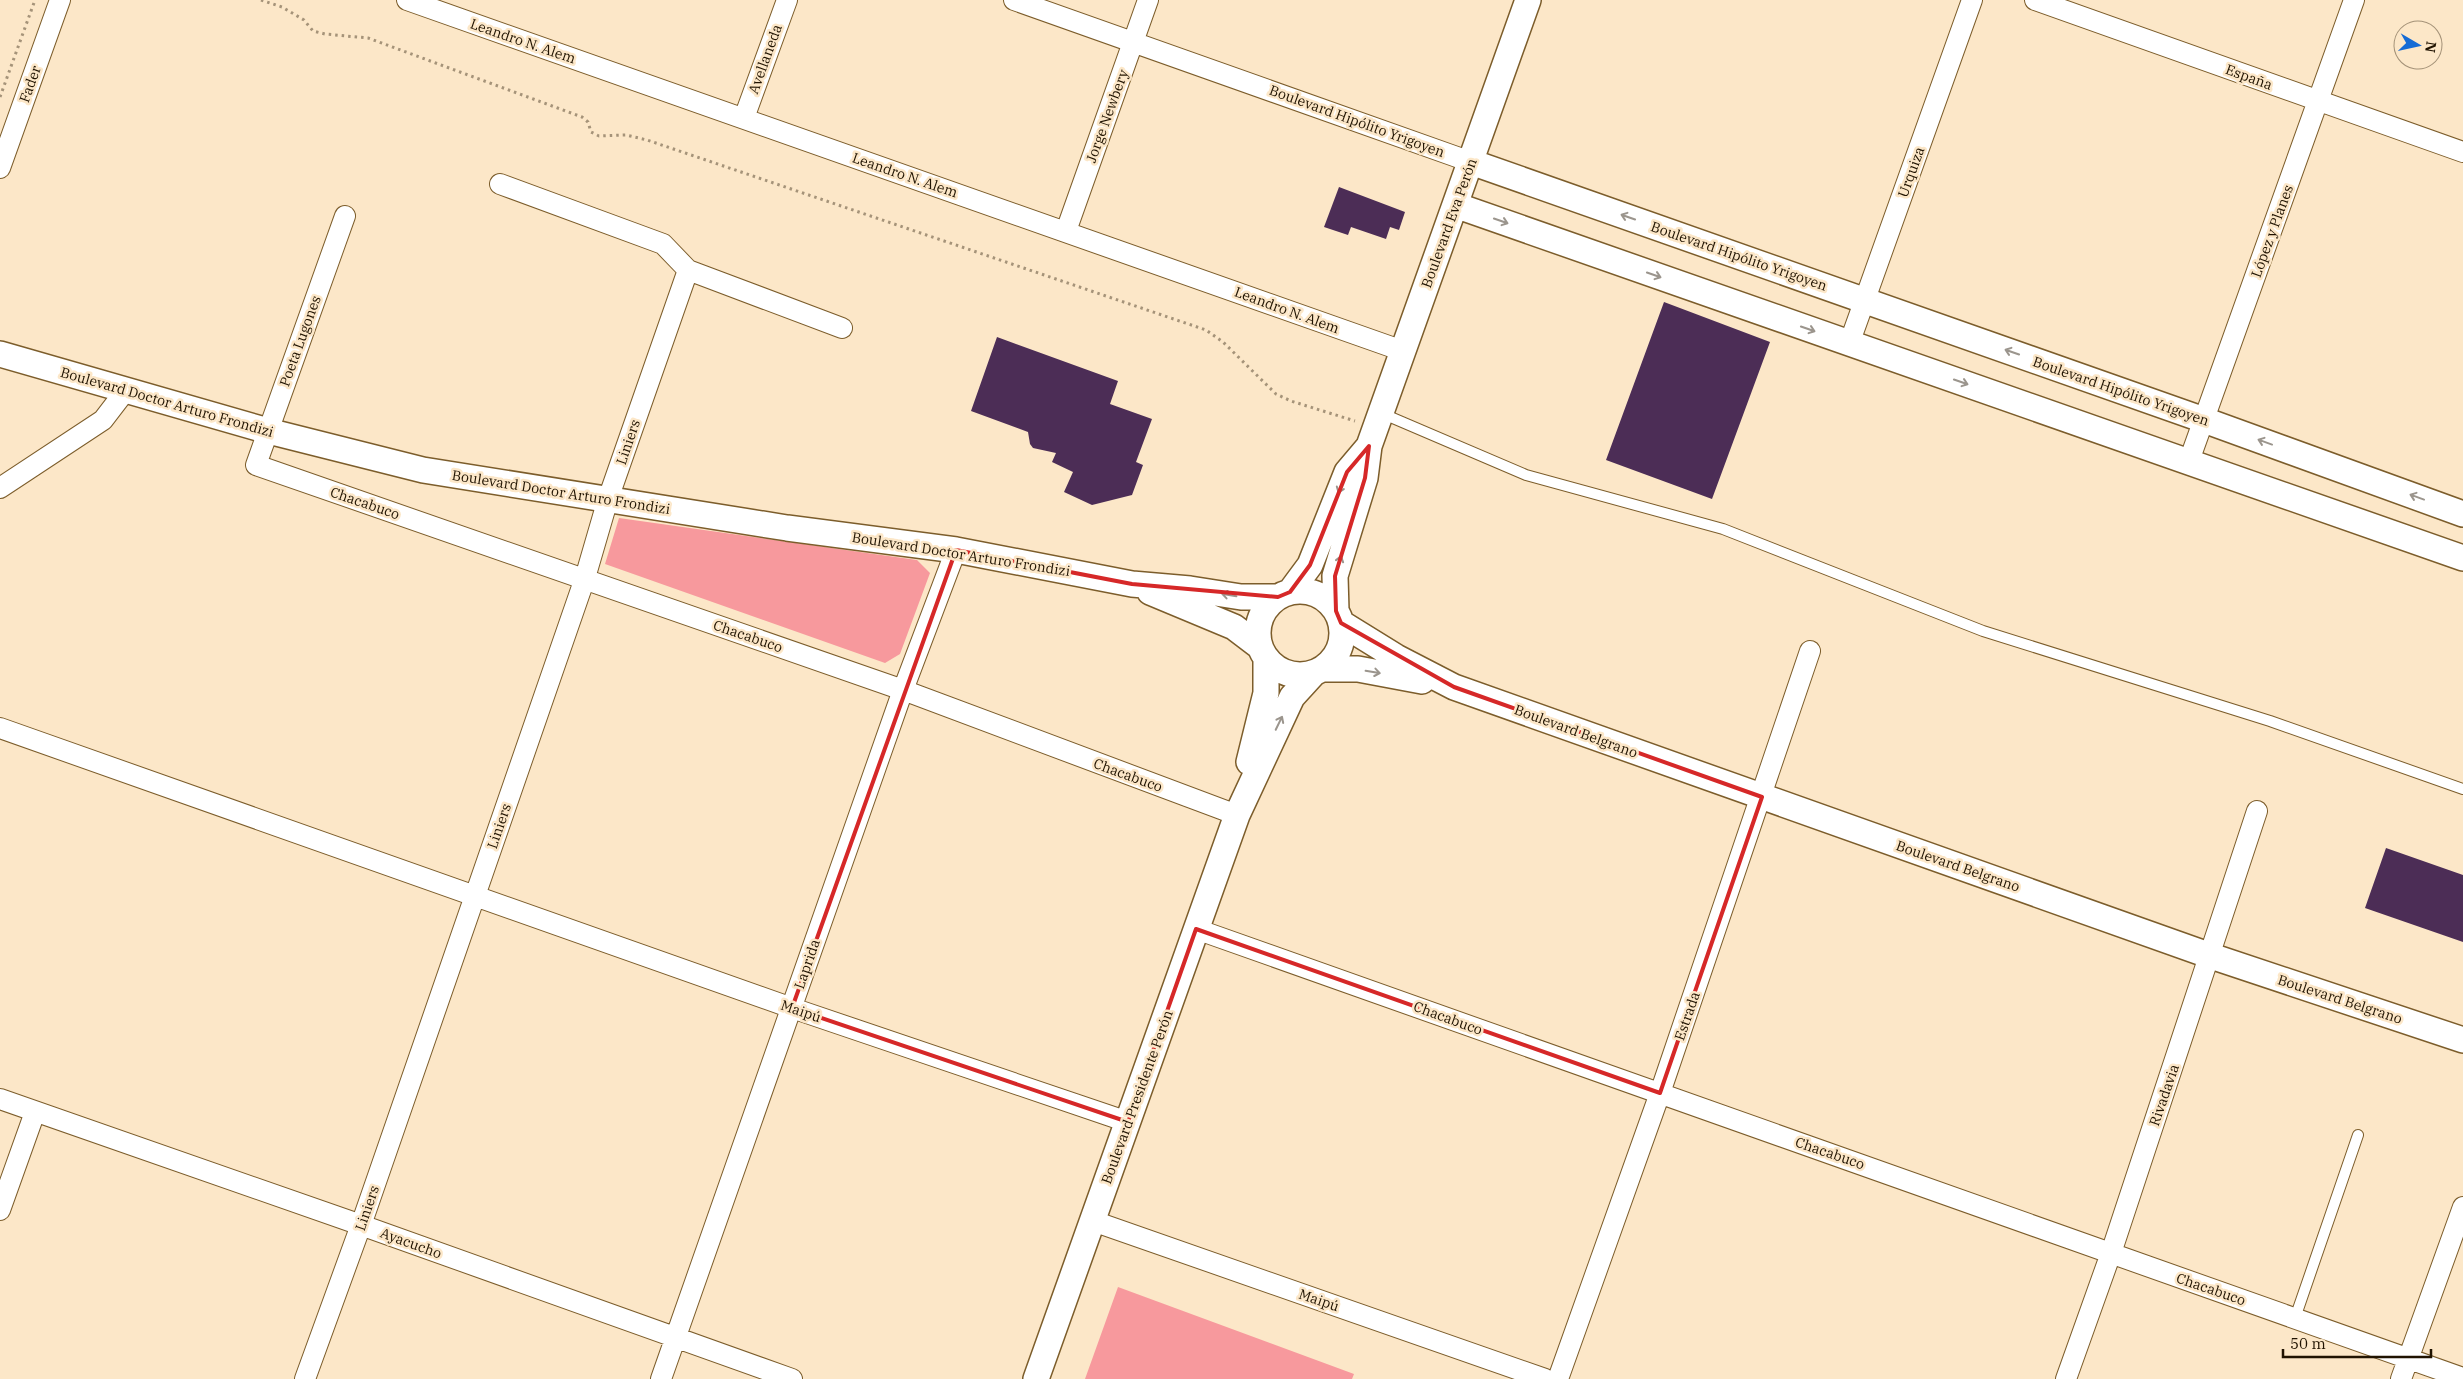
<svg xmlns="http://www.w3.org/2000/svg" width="2463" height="1379" font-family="'IBM Plex Serif',serif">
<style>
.green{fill:#f7999d}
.building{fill:#4c2d56}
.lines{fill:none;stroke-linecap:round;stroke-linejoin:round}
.service-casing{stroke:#7c5d2b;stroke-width:12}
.minor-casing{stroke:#7c5d2b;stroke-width:22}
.tertiary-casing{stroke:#7c5d2b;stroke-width:28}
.path{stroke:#a59379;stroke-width:3;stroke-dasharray:2.5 4;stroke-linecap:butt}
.service{stroke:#fff;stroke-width:10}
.minor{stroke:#fff;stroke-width:20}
.tertiary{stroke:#fff;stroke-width:25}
.oneway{stroke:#9b958d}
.marked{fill:none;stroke:#d62828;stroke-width:4;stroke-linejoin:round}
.labels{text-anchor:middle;stroke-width:5;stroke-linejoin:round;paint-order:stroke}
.street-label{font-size:14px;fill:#201301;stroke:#fce7c8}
</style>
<rect width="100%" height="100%" fill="#fce7c8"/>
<path class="green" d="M619,518l298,42 13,13 -30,81 -15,9 -280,-99z
M1118,1287l236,87 -2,5h-267z"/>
<path class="building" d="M1339,187l66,25 -6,18 -9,-3 -4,12 -35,-12 -3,8 -24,-8z
M1664,302l106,40 -58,157 -106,-39z
M997,337l121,44 -8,23 42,15 -16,43 7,3 -11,30 -40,10 -28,-13 9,-20 -21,-10 4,-9 -23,-5 -3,-4 -2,-12 -57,-21z
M2386,848l77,27v67l-98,-34z"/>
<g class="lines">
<defs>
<path id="service" d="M1381,413l145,62 197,54 260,102 287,90 193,68
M2295,1318l63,-183"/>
<path id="minor" d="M407,0l996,351
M1014,0l457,162
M2035,0l428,152
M744,118l43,-118
M0,168l60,-168
M500,184l163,60 25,26 154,58
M345,216l-89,249 647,225 334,125
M1066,231l82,-231
M1849,344l123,-344
M2189,461l165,-461
M0,488l103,-68 23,-30
M0,728l792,280 336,114
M1196,929l1267,449
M0,1099l361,126 431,154
M0,1210l35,-98
M1093,1221l452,158
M305,1379l56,-154 224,-647 23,-79 80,-229
M661,1379l242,-689 53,-140
M1558,1379l102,-286 150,-442
M2066,1379l45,-126 146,-442
M2401,1379l62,-172"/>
<path id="tertiary" d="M1471,162l733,258 259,94
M1455,205l1008,353
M0,354l268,77 155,39 364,58 169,22 176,34 58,5 51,8h37
M1258 633a42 42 0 1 1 84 0a42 42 0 1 1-84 0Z
M1150,592l84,35 25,19
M1290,592l20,-27 37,-93 22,-26
M1336,611l-1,-35 30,-98 4,-32 159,-446
M1341,623l55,34 58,30 757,269 252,84
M1324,669h34l64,12
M1249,762l17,-69v-35
M1036,1379l201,-564 55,-118 21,-23"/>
</defs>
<use href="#service" class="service-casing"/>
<use href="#minor" class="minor-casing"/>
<use href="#tertiary" class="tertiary-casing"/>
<path class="path" d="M261,0l21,7 22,13 9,11 12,3 43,4 214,79 6,5 3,10 8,4 27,-1 21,5 559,190 17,12 53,52 15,7 64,20
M0,97l35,-97"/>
<use href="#service" class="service"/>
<use href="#minor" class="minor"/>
<use href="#tertiary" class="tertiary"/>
</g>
<defs><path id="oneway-shaft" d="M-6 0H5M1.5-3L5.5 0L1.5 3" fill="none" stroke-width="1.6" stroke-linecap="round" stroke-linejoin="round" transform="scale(1.25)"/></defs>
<g class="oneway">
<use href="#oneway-shaft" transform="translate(1628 217) rotate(-161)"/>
<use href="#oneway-shaft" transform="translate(1501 221) rotate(19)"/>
<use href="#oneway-shaft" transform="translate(1654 275) rotate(19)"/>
<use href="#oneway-shaft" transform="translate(1808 329) rotate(19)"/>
<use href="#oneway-shaft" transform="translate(2012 352) rotate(-161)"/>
<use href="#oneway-shaft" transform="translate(1961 382) rotate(19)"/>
<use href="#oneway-shaft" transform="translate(2265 442) rotate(-160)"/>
<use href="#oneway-shaft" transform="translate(1341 486) rotate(111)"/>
<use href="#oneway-shaft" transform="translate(2417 497) rotate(-160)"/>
<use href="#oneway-shaft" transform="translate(1339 563) rotate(-73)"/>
<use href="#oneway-shaft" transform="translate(1229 595) rotate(-171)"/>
<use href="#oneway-shaft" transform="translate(1373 672) rotate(9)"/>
<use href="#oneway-shaft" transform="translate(1279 723) rotate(-64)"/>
</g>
<path class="marked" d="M1369,446l-4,32 -30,98 1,35 5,12 113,64 308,110 -102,296 -464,-164 -68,193 -336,-114 164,-458 176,34 146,13 12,-5 20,-27 37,-93z"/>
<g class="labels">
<g class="street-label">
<text transform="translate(523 41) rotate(19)" y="5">Leandro N. Alem</text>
<text transform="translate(765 59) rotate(-70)" y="5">Avellaneda</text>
<text transform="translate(2249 77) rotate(20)" y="5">España</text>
<text transform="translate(30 84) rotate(-70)" y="5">Fader</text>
<text transform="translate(1107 116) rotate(-70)" y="5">Jorge Newbery</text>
<text transform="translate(1357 121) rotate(20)" y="5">Boulevard Hipólito Yrigoyen</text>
<text transform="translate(1911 172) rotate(-70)" y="5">Urquiza</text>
<text transform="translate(905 175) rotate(19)" y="5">Leandro N. Alem</text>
<text transform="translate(1449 223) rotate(-70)" y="5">Boulevard Eva Perón</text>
<text transform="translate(2272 231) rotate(-70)" y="5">López y Planes</text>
<text transform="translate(1739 256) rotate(19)" y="5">Boulevard Hipólito Yrigoyen</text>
<text transform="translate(1287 310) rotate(20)" y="5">Leandro N. Alem</text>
<text transform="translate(300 341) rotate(-70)" y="5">Poeta Lugones</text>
<text transform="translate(2121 391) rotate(19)" y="5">Boulevard Hipólito Yrigoyen</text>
<text transform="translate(167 402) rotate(16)" y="5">Boulevard Doctor Arturo Frondizi</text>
<text transform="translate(628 442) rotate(-71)" y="5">Liniers</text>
<text transform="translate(561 492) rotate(9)" y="5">Boulevard Doctor Arturo Frondizi</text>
<text transform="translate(365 503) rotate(19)" y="5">Chacabuco</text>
<text transform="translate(961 554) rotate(9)" y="5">Boulevard Doctor Arturo Frondizi</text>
<text transform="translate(748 636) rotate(19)" y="5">Chacabuco</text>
<text transform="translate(1576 731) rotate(20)" y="5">Boulevard Belgrano</text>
<text transform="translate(1128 775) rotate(20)" y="5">Chacabuco</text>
<text transform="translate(499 826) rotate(-71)" y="5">Liniers</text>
<text transform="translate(1958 866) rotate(19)" y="5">Boulevard Belgrano</text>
<text transform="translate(807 964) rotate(-71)" y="5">Laprida</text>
<text transform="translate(2340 999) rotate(18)" y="5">Boulevard Belgrano</text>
<text transform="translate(801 1011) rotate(19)" y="5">Maipú</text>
<text transform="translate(1687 1016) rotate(-71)" y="5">Estrada</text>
<text transform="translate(1448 1018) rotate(20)" y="5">Chacabuco</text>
<text transform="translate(2164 1095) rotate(-71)" y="5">Rivadavia</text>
<text transform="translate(1137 1097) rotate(-70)" y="5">Boulevard Presidente Perón</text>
<text transform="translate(1830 1153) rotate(19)" y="5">Chacabuco</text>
<text transform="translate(367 1208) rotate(-71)" y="5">Liniers</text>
<text transform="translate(411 1243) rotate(20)" y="5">Ayacucho</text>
<text transform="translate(2211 1289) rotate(19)" y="5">Chacabuco</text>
<text transform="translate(1319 1300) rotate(19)" y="5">Maipú</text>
</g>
</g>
<g transform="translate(2418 45) rotate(99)"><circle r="24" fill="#fce7c8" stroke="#a49278"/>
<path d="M0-4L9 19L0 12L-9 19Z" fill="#156bd5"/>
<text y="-8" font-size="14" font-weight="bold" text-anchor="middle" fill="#201301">N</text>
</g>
<path d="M2283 1349v8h148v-8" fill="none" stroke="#201301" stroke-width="2.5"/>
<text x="2290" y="1349" font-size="15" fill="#201301" stroke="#fce7c8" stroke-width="4" paint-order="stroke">50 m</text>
</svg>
